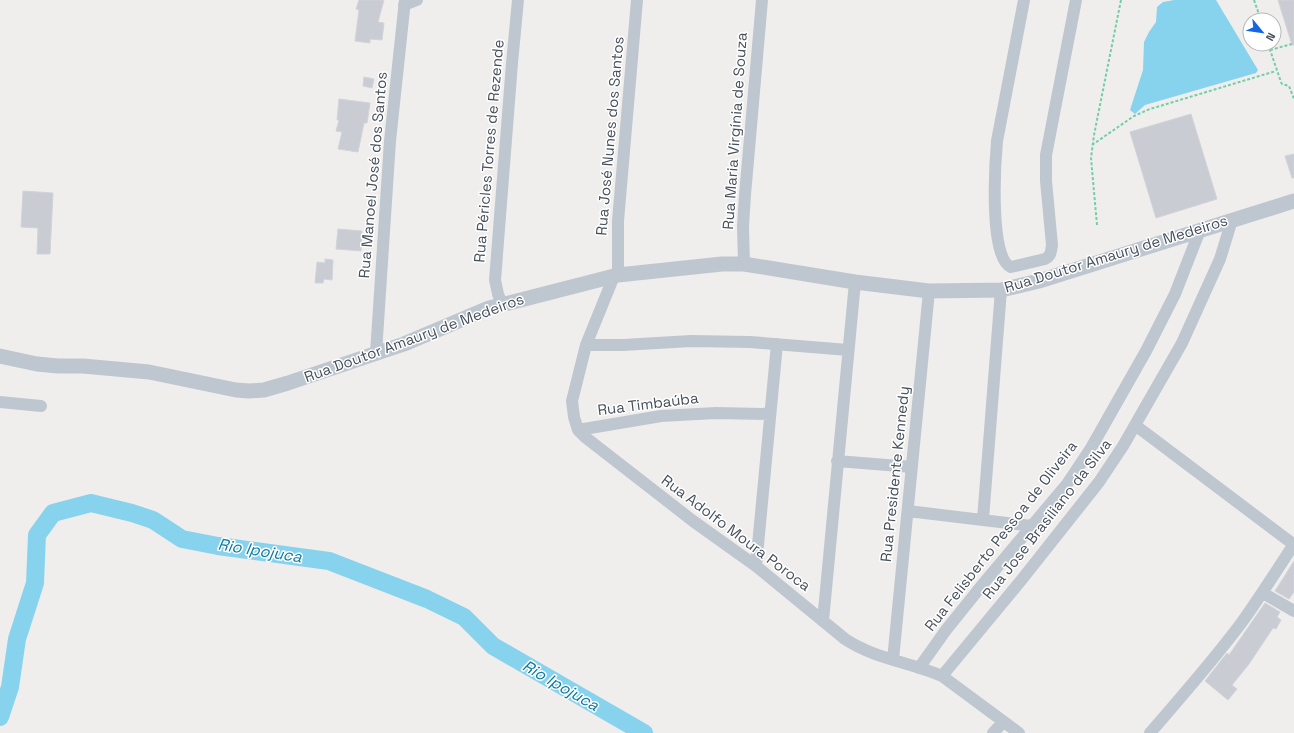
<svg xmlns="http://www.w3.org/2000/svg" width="1294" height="733" font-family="'Space Grotesk',sans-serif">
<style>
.water{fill:#87d3ed}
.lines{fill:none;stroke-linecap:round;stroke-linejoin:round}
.river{stroke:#87d3ed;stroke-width:18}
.building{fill:#caccd4;stroke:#d1d3d9}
.path{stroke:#72cea5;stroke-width:2;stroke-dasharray:3 2;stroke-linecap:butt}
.minor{stroke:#bec7d0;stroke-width:12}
.tertiary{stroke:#bec7d0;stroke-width:15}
.labels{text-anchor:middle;stroke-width:3;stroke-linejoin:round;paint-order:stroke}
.street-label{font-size:15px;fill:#46505b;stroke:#fff}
.water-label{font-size:16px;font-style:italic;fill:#0a7ba2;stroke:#fff}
</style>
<rect width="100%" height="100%" fill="#f0eeed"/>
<path class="water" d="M1174,0h42l42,70 -2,3 -111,32 -10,9 -5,-4 13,-40 1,-28 5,-10 7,-10 1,-15 6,-5z"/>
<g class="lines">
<path class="river" d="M0,717l10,-30 7,-48 18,-56 2,-48 16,-22 38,-10 41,10 21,7 29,19 36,7 111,15 98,38 37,18 29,29 151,87"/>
</g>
<path class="building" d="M359,0h25l-6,22 6,1 -2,17 -12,-1v4l-15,-2 4,-31 -3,-1z
M1278,0h16v45h-2z
M364,77l10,2 -2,9 -9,-2z
M339,99l31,4 -3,20h-3l-6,29 -20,-3 4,-17 -6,-1 3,-11h-2z
M1191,114l26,85 -61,19 -26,-86z
M1294,154v24h-2l-7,-22z
M23,191l30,2 -3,61h-13l1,-26 -17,-1z
M338,229l24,2 -1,20 -25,-2z
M325,259l8,1 -1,20 -8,-1 -1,4h-8l2,-21 8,1z
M1294,561v31l-5,7 -14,-8z
M1265,603l15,9 -3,5 4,3 -5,9 -3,-1 -24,36 -17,21 5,4 -9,11 -23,-19 22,-28 2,2z"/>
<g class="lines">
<path class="path" d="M1254,0l7,20
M1268,44l13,38 1,2 7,2 5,13
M1270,50l22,-6
M1092,145l42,-29 16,-7 126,-38
M1097,225l-6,-67 3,-23 27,-135"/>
<path class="minor" d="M1024,0l-27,141c-2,22 -8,118 14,126l34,-8c6,-3 6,-7 7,-14l-6,-64v-26l30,-155
M404,5l13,-5
M744,264l-1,-38 2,-31 17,-195
M618,275v-54l19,-221
M614,276l-28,69 -14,56 2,16 4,13 7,7 108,84 63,45 89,73c30,20 65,23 97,37l77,57
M502,304l-4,-10 -3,-14 17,-217 6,-63
M586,345h37l68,-4 59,1 98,8
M376,353l14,-212 15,-141
M0,402l41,4
M1135,425l158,119
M578,430l83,-14 55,-3 54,1
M837,461l75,6
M908,511l124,15
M983,519l18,-229
M756,566l21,-222
M1263,593l31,18
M823,621l32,-339
M893,660l36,-369
M919,668l27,-38 37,-46 84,-100 24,-36 55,-97 29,-57 25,-64
M942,676l81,-98 76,-96 24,-36 59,-103 38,-84 12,-39
M993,733l10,-11
M1150,733c31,-36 63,-72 92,-111 18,-25 35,-52 52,-78"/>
<path class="tertiary" d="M0,356l37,8 21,2h25l66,6 87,18 13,1 15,-1 24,-7 116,-39 85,-36 129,-33 104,-11h22l111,18 74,9 72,-1 38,-9 255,-80"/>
</g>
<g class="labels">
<g class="street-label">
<text transform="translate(735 131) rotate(-86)" y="5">Rua Maria Virgínia de Souza</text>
<text transform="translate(610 136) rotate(-85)" y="5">Rua José Nunes dos Santos</text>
<text transform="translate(489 151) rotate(-85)" y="5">Rua Péricles Torres de Rezende</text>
<text transform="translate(373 175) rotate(-85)" y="5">Rua Manoel José dos Santos</text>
<text transform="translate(1116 254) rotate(-17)" y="5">Rua Doutor Amaury de Medeiros</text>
<text transform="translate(414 338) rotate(-20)" y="5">Rua Doutor Amaury de Medeiros</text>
<text transform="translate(648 404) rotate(-7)" y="5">Rua Timbaúba</text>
<text transform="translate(895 474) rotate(-84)" y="5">Rua Presidente Kennedy</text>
<text transform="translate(1047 519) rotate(-52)" y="5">Rua Jose Brasiliano da Silva</text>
<text transform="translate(736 533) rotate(37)" y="5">Rua Adolfo Moura Poroca</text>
<text transform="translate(1001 536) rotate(-52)" y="5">Rua Felisberto Pessoa de Oliveira</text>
</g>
<g class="water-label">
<text transform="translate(260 550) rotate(9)" y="6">Rio Ipojuca</text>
<text transform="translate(561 685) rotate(30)" y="6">Rio Ipojuca</text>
</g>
</g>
<g transform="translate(1262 32) rotate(119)"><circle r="19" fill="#ffffff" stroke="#b5b9bd"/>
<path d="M0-3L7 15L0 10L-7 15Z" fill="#1665e2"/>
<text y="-6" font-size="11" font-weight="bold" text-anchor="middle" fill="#46505b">N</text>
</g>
</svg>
